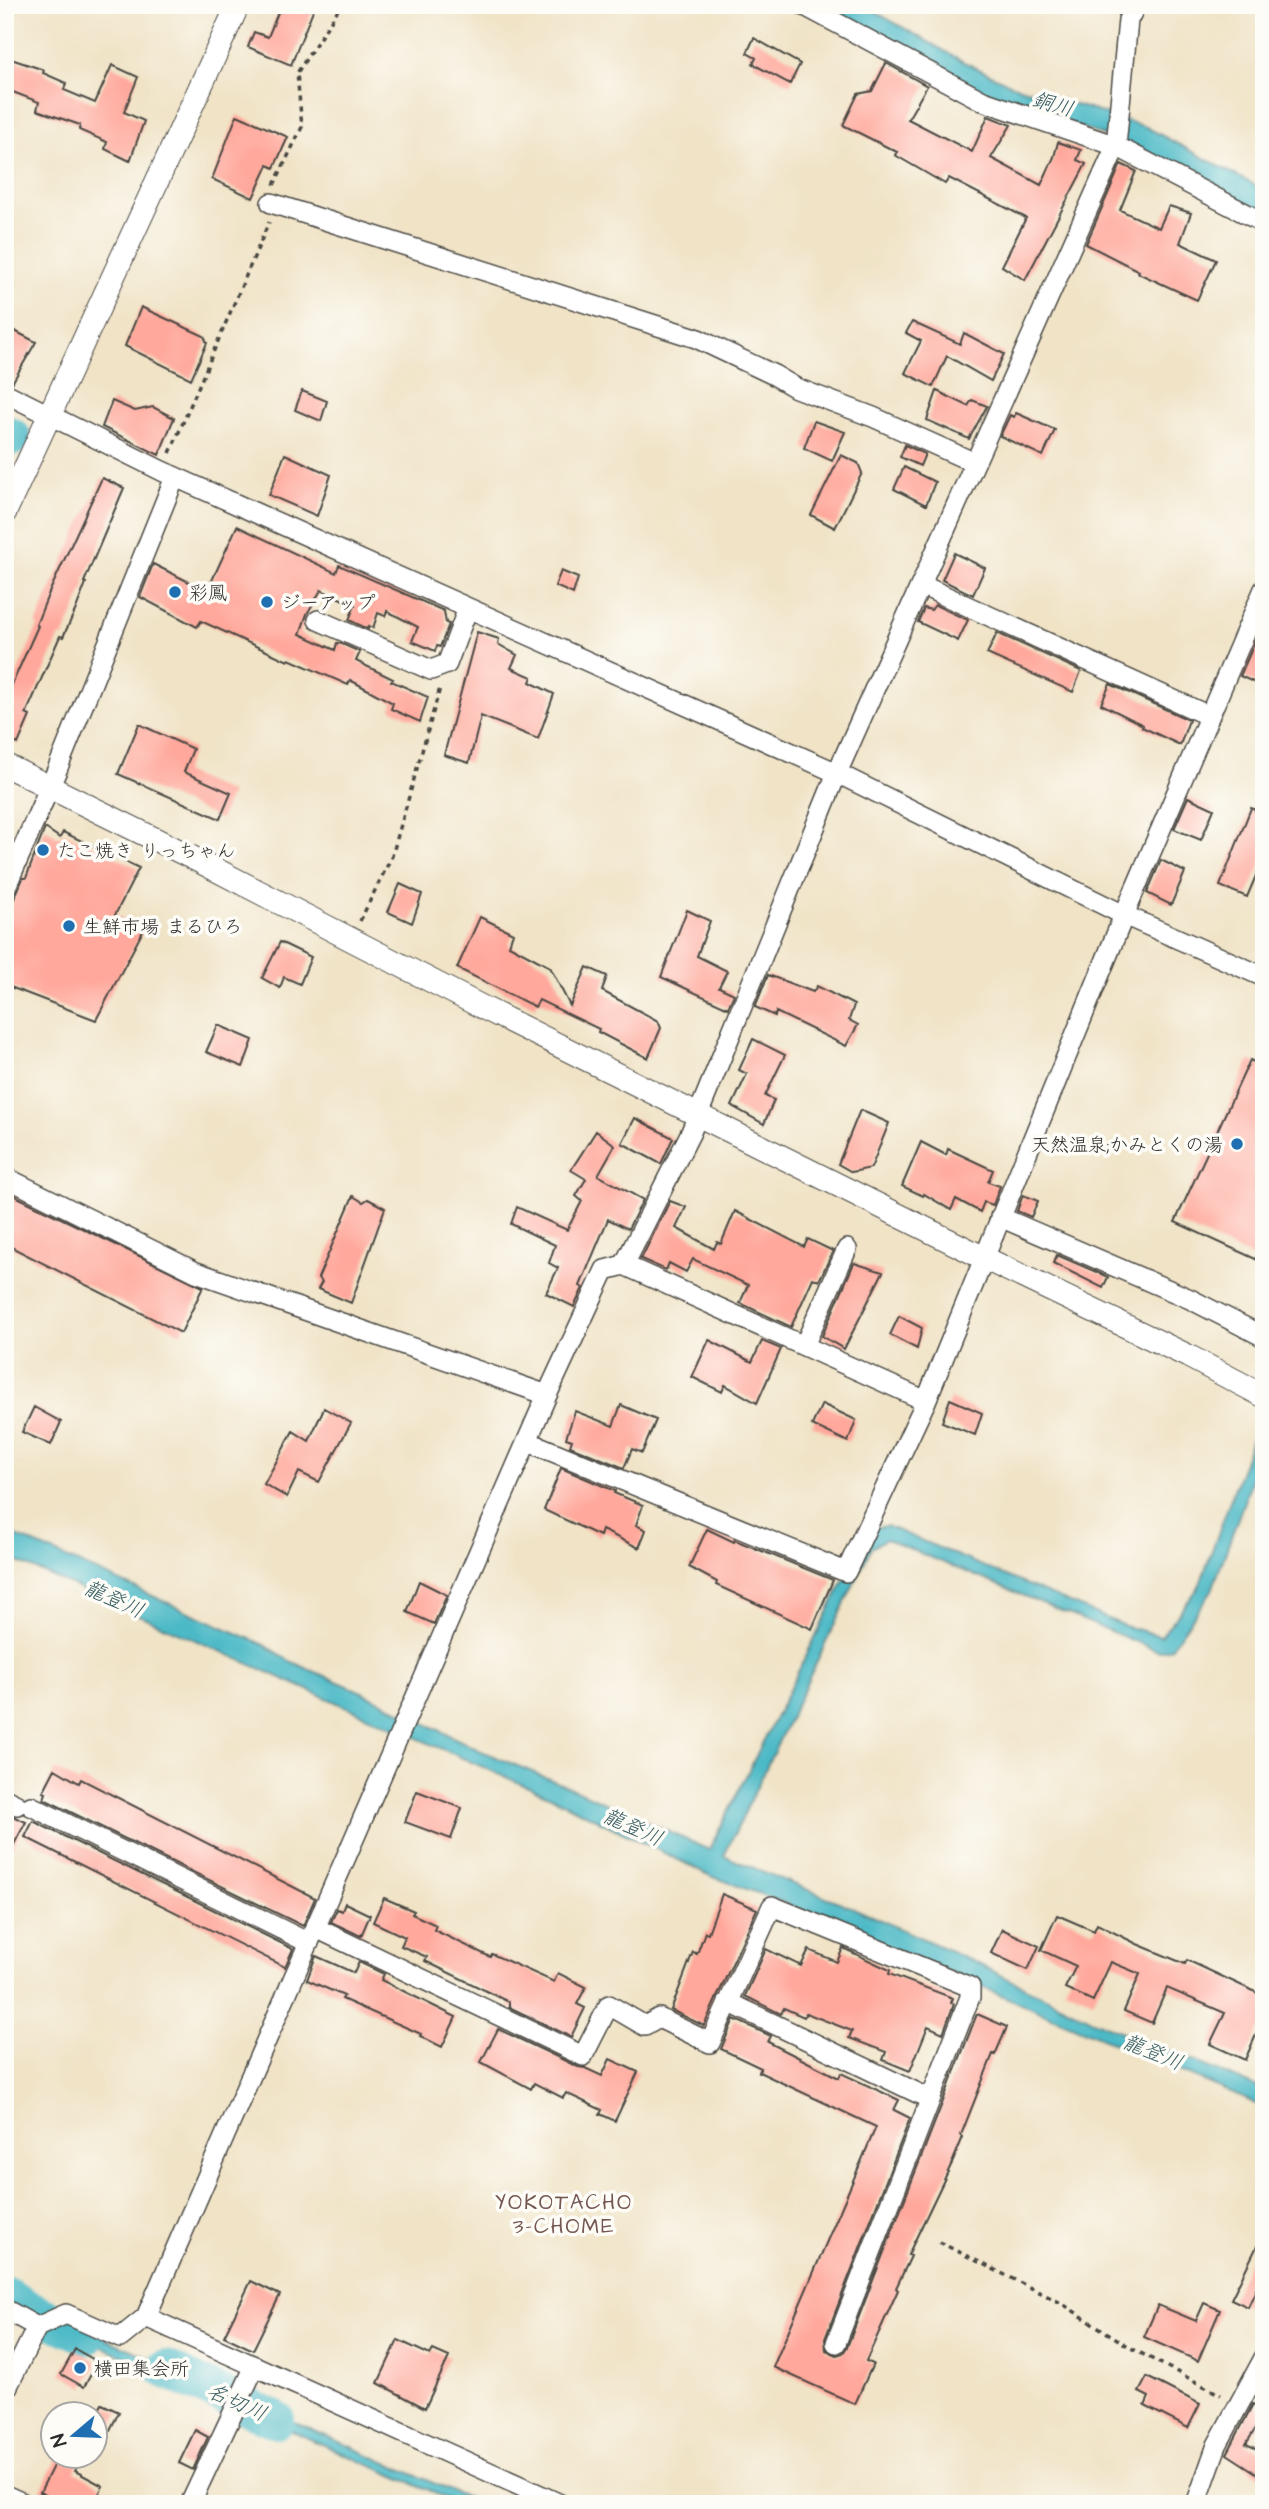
<svg xmlns="http://www.w3.org/2000/svg" width="1269" height="2509" font-family="'Architects Daughter','Klee One',sans-serif">
<style>
.water{fill:#4cb9c6;stroke:#3c7278;stroke-width:2}
.lines{fill:none;stroke-linecap:round;stroke-linejoin:round}
.river{stroke:#4cb9c6;stroke-width:38}
.building{fill:#ffa89b}
.minor-casing{stroke:#494742;stroke-width:22}
.tertiary-casing{stroke:#494742;stroke-width:25}
.path{stroke:#494742;stroke-width:3.5;stroke-dasharray:5 5;stroke-linecap:butt}
.minor{stroke:#fff;stroke-width:19}
.tertiary{stroke:#fff;stroke-width:23}
.poi-dot{fill:#1f6fb2;stroke:#fdfcf7;stroke-width:2.5}
.labels{text-anchor:middle;stroke-width:7;stroke-linejoin:round;paint-order:stroke}
.poi-label{font-size:19px;fill:#2b2b2b;stroke:#fdfcf7;text-anchor:start}
.water-label{font-size:21px;font-style:italic;fill:#375d61;stroke:#fdfcf7}
.neighbourhood-label{font-size:21px;letter-spacing:2px;fill:#755752;stroke:#fdfcf7}
</style>
<rect width="100%" height="100%" fill="#fdfcf7"/>
<filter id="ink" filterUnits="userSpaceOnUse"><feTurbulence type="fractalNoise" baseFrequency=".0143" numOctaves="2"/><feDisplacementMap in="SourceGraphic" scale="14" xChannelSelector="R" yChannelSelector="G"/><feConvolveMatrix kernelMatrix="1 2 1 2 8 2 1 2 1" color-interpolation-filters="sRGB"/></filter>
<filter id="wash" filterUnits="userSpaceOnUse"><feTurbulence type="fractalNoise" baseFrequency=".00686" numOctaves="4" result="noise"/><feDisplacementMap in="SourceGraphic" scale="28" xChannelSelector="R" yChannelSelector="G"/><feGaussianBlur stdDeviation="1.57" result="paint"/><feColorMatrix in="noise" values="0 0 0 0 0 0 0 0 0 0 0 0 0 0 0 0 0 1.4 0 .05"/><feComposite in="paint" operator="in"/></filter>
<g filter="url(#wash)">
<rect width="100%" height="100%" fill="#f0e3c6"/>
<path class="water" d="M821,5h42l103,58 44,21 136,43 118,63v22l-130,-66 -142,-49z
M1264,1406v40l-52,144 -41,58 -13,3 -272,-112 -15,9 -147,308 127,51 111,49 126,62 176,72v17l-482,-205 -71,-26 -158,-78 -548,-242v-25l259,114 26,16 72,31 117,58 104,43 126,57 161,-322 17,-2 238,100 36,10 38,-49z
M60,2320l156,65 -4,9 -154,-66z
M244,2400l237,104h-22l-218,-95z"/>
<g class="lines">
<path class="river" d="M5,434l7,3
M5,2295l27,16 55,25
M165,2369l111,51"/>
</g>
<g id="blocks">
<path class="building" d="M281,5h34l-24,60 -43,-18 6,-15 14,5z
M754,38l46,26 -10,20 -37,-20 3,-6 -9,-5z
M5,57l39,13 -1,3 23,10 -2,7 31,13 17,-38 26,12 -14,35 20,9 -14,40 -25,-12 2,-7 -28,-12 1,-5 -43,-15 2,-8 -34,-13z
M886,63l41,23 -19,33 64,33 16,-36 23,9 -20,33 50,27 13,-28 4,-15 23,8 -4,10 9,4 -61,116 -23,-14 24,-48 -77,-40 -4,6 -50,-29 2,-3 -54,-27 15,-31 14,-3z
M237,115l51,22 -14,31 -6,-3 -15,33 -41,-19z
M1121,164l15,7 -16,39 39,18 10,-22 22,7 -11,30 36,17 -19,40 -59,-27 1,-2 -53,-27z
M141,307l63,29 3,7 -16,36 -66,-33z
M912,322l48,22 4,-11 40,21 -13,27 -44,-25 -14,31 -28,-14 16,-32 -15,-8z
M5,326l31,16 -24,41 -7,-2z
M302,391l25,10 -6,20 -26,-11z
M937,391l31,15 4,-6 15,6 -18,33 -42,-19z
M112,401l23,10 18,-4 21,11 -15,37 -57,-28z
M1016,413l39,17 -12,26 -43,-20 10,-21 4,2z
M814,421l31,11 -13,29 -28,-13z
M905,445l20,9 -5,12 -20,-9z
M285,454l46,21 -14,41 -48,-21z
M841,455l17,8 4,10 -27,55 -24,-13z
M904,467l31,15 -9,23 -32,-16z
M102,478l22,10 -40,94 2,1 -11,28 -12,26 -3,-1 -34,78 4,2 -12,28 -13,-6v-38l33,-74 -2,-1 12,-30z
M237,526l99,47 3,-8 105,46 2,12 3,1 -9,23 -3,-1 -2,5 -23,-10 6,-14 -31,-16 -2,5 -7,-3 -5,15 -4,-2 -1,3 -19,-9 6,-15 -34,-15 -14,24 -7,20 35,16 2,-7h3l20,9 -4,9 37,18 -2,2 37,16 -8,25 -29,-13 2,-6 -43,-23 -2,5 -59,-26 -1,2 -87,-40 -4,6 -57,-30 13,-33 38,19 18,4z
M954,553l31,15 -12,27 -31,-15z
M561,571l17,7 -5,16 -18,-8z
M935,605l33,15 -10,21 -40,-19 6,-14 7,2z
M1264,621v66l-24,-11z
M477,632l22,7 -1,5 19,11 -6,13 21,9 -2,5 24,12 -16,45 -57,-23 -12,47 -25,-8z
M997,633l84,38 -8,21 -86,-38z
M1110,684l79,36 -9,25 -38,-18 1,-2 -42,-21z
M139,724l54,25 -9,23 47,21 -11,26 -102,-45z
M1188,797l26,12 -13,31 -27,-11z
M1251,808l13,6v43l-17,40 -27,-11z
M45,828l15,10 3,-6 76,36 -24,47 28,16 -47,89 -91,-35v-65l18,-42h3z
M1161,860l24,12 -14,33 -24,-12z
M400,884l22,10 -10,29 -24,-11z
M687,910l23,11 -13,35 30,15 -8,16 15,7 -6,14 -67,-31z
M480,917l33,16 -4,12 41,22 20,39 17,-39 20,9 -5,15 56,30 3,7 -13,30 -50,-26 1,-3 -60,-29 -4,7 -78,-39z
M280,942l31,15 -11,27 -16,-7 -4,11 -18,-10z
M768,975l45,17 4,-6 37,19 -5,15 9,5 -12,21 -70,-34 -1,4 -20,-9z
M218,1025l35,15 -10,27 -37,-15z
M753,1039l32,16 -20,41 9,4 -10,24 -32,-18 15,-32 -8,-4z
M1250,1060l14,7v196l-89,-41z
M860,1110l29,13 -18,45 -19,4 -14,-8z
M635,1118l38,20 -12,26 -39,-21z
M596,1131l19,14 -17,30 45,25 -15,29 -20,-10 -28,67 3,2 -9,19 -28,-14 12,-25 -9,-5 6,-18 -44,-21 6,-17 50,23 15,-29 -6,-5 10,-17 -15,-9z
M921,1142l25,13 2,-6 45,21 -5,12 12,4 -7,19 -9,-3 -4,10 -24,-13 -5,11 -27,-16 -1,2 -21,-10z
M5,1191l198,96 -22,46 -176,-89z
M1023,1195l15,6 -7,16 -14,-6z
M353,1196l10,6 5,-3 17,9 -34,95 -33,-14 4,-7 -4,-4z
M670,1201l16,6 -10,21 38,21 3,-7 4,2 14,-33 69,36 4,-8 25,12 -14,30 -6,-3 -22,49 -51,-24 8,-18 -55,-26 -7,13 -17,-9 -3,7 -25,-11z
M1057,1255l51,22 -5,11 -50,-25z
M854,1263l29,9 -39,77 -22,-13z
M899,1316l23,12 -5,21 -27,-14z
M709,1340l43,22 10,-21 19,8 -24,54 -32,-18 -3,7 -30,-15z
M950,1399l32,14 -7,22 -33,-13z
M822,1404l34,16 -8,22 -36,-17z
M621,1405l35,15 -14,33 -10,-4 -8,19 -54,-22 2,-6 -6,-2 9,-27 38,15z
M34,1407l27,15 -10,23 -29,-13z
M324,1408l27,15 -32,59 -20,-10 -12,25 -23,-13 29,-53 16,10z
M561,1468l54,23 -1,2 29,12 -7,20 10,5 -7,18 -37,-18 -2,6 -56,-26z
M707,1529l27,13 1,-2 98,40 -21,49 -96,-44 1,-3 -28,-15z
M419,1581l28,14 -13,29 -27,-12z
M55,1769l24,14 2,-4 234,119 -12,28 -259,-127 2,-6 -3,-1z
M417,1791l45,17 -11,31 -46,-17z
M10,1815l16,7 -21,39v-38z
M33,1821l260,128 -8,18 -260,-130z
M722,1894l35,15 -53,117 -33,-16 22,-58 4,2 8,-22 3,1z
M384,1898l30,13 -2,3 24,11 -2,5 56,27 2,-3 62,28 4,-9 28,14 -9,17 8,4 -14,29 -62,-30v-5l-84,-41 2,-4 -26,-11 4,-9 -32,-15z
M345,1903l25,12 -9,21 -30,-14 6,-13 5,2z
M1057,1915l37,16 3,-7 40,20 48,20 2,-4 77,36v35l-5,-3 -14,32 -35,-16 15,-31 -58,-25 -15,35 -28,-12 16,-37 -29,-12 -18,39 -28,-13 11,-22 -35,-16z
M1002,1929l37,17 -11,24 -37,-17z
M843,1948l47,22 -1,4 64,24 -2,5 3,1 -11,29 -15,-7 -18,45 -27,-11 3,-8 -37,-14 3,-7 -46,-18 -2,4 -20,-9 -3,6 -36,-18 21,-47 35,17 8,-16 28,12z
M316,1956l38,17 5,-11 25,12 -3,6 75,37 -14,30 -22,-11 1,-2 -79,-35 2,-3 -37,-16z
M977,2014l30,13 -12,28 -2,-1 -32,81 2,2 -10,24 -45,94 3,1 -15,32 2,2 -32,71 7,3 -18,40 -82,-37 103,-240 -117,-55 2,-4 -40,-19 13,-30 37,17 -3,6 71,36 2,-5 58,27 -5,10 16,8 -85,221 1,11 11,5 6,-2 4,-6z
M498,2029l80,38 7,1 17,8 8,-17 28,13 -23,49 -15,-7 2,-4 -36,-17 -3,5 -29,-15 -3,6 -50,-27z
M1264,2232v40l-16,35 -17,-8z
M251,2281l29,14 -27,55 -29,-14z
M1204,2303l16,7 -22,51 -54,-24 14,-32 38,16z
M398,2340l32,15 3,-5 16,7 -24,51 -47,-25z
M75,2349l23,13 -14,25 -23,-13z
M1147,2377l53,27 -12,24 -43,-22 4,-9 -10,-5z
M102,2404l17,8 -11,22 -14,-6v-9z
M1253,2404l11,7v4l-18,29 18,8v26l-37,-24z
M195,2430l13,7 -15,33 -14,-7z
M58,2456h24l-7,15 28,15 -9,18h-32l-22,-12z"/>
</g>
</g>
<g filter="url(#ink)">
<use href="#blocks" fill-opacity="0" stroke="#494742" stroke-width="2"/>
<g class="lines">
<defs>
<path id="minor" d="M803,5l180,96 133,45 148,77
M271,203l425,135 78,37 22,13 77,29 102,46
M5,393l157,78 675,302 287,142 140,62
M921,585l288,131
M318,620l113,50 16,-6 21,-56
M5,889l52,-119 118,-293
M5,1177l191,95 351,123
M1000,1217l190,82 74,38
M624,1265l67,-133 146,-359 279,-627 12,-126 8,-15
M804,1346l43,-97
M529,1442l317,130 80,-171 198,-486 140,-326
M5,1799l12,6
M31,1806l278,137
M316,1928l267,128 26,-51 36,21 14,-8 51,25 62,-137 198,81v10l-134,346
M728,2002l202,97
M5,2309l32,18
M146,2317l414,187
M5,2392l32,-65 29,-13 54,24 26,-21 401,-922 58,-125 19,-5 302,136
M5,2495l20,9
M190,2504l65,-138
M1196,2504l21,-59 47,-87"/>
<path id="tertiary" d="M5,512l233,-507
M5,765l196,97 281,145 502,251 204,98 76,40"/>
</defs>
<use href="#minor" class="minor-casing"/>
<use href="#tertiary" class="tertiary-casing"/>
<path class="path" d="M274,185l28,-58 -5,-54 44,-68
M170,453l99,-231
M360,921l32,-65 48,-168
M939,2242l122,61 70,45 90,47"/>
<use href="#minor" class="minor"/>
<use href="#tertiary" class="tertiary"/>
</g>
</g>
<g class="poi-dot">
<circle cx="175" cy="592" r="7"/>
<circle cx="267" cy="602" r="7"/>
<circle cx="43" cy="850" r="7"/>
<circle cx="69" cy="926" r="7"/>
<circle cx="1237" cy="1144" r="7"/>
<circle cx="80" cy="2368" r="7"/>
</g>
<g class="labels">
<g class="poi-label">
<text x="189" y="599">彩鳳</text>
<text x="281" y="609">ジーアップ</text>
<text x="57" y="857">たこ焼き りっちゃん</text>
<text x="83" y="933">生鮮市場 まるひろ</text>
<text x="1223" y="1151" text-anchor="end">天然温泉;かみとくの湯</text>
<text x="94" y="2375">横田集会所</text>
</g>
<g class="water-label">
<text transform="translate(1053 104) rotate(16)" y="7">銅川</text>
<text transform="translate(114 1599) rotate(24)" y="7">龍登川</text>
<text transform="translate(633 1827) rotate(24)" y="7">龍登川</text>
<text transform="translate(1153 2052) rotate(22)" y="7">龍登川</text>
<text transform="translate(237 2402) rotate(24)" y="7">名切川</text>
</g>
<g class="neighbourhood-label">
<text x="564" y="2209">YOKOTACHO<tspan x="564" dy="24">3-CHOME</tspan></text>
</g>
</g>
<rect width="1269" height="2509" fill="none" stroke="#fdfcf7" stroke-width="28"/>
<g transform="translate(74 2435) rotate(251)"><circle r="33" fill="#fdfcf7" stroke="#a9a8a5" stroke-width="2"/>
<path d="M0-5L12 26L0 18L-12 26Z" fill="#1f6fb2"/>
<text y="-10" font-size="19" font-weight="bold" text-anchor="middle" fill="#2b2b2b">N</text>
</g>
</svg>
